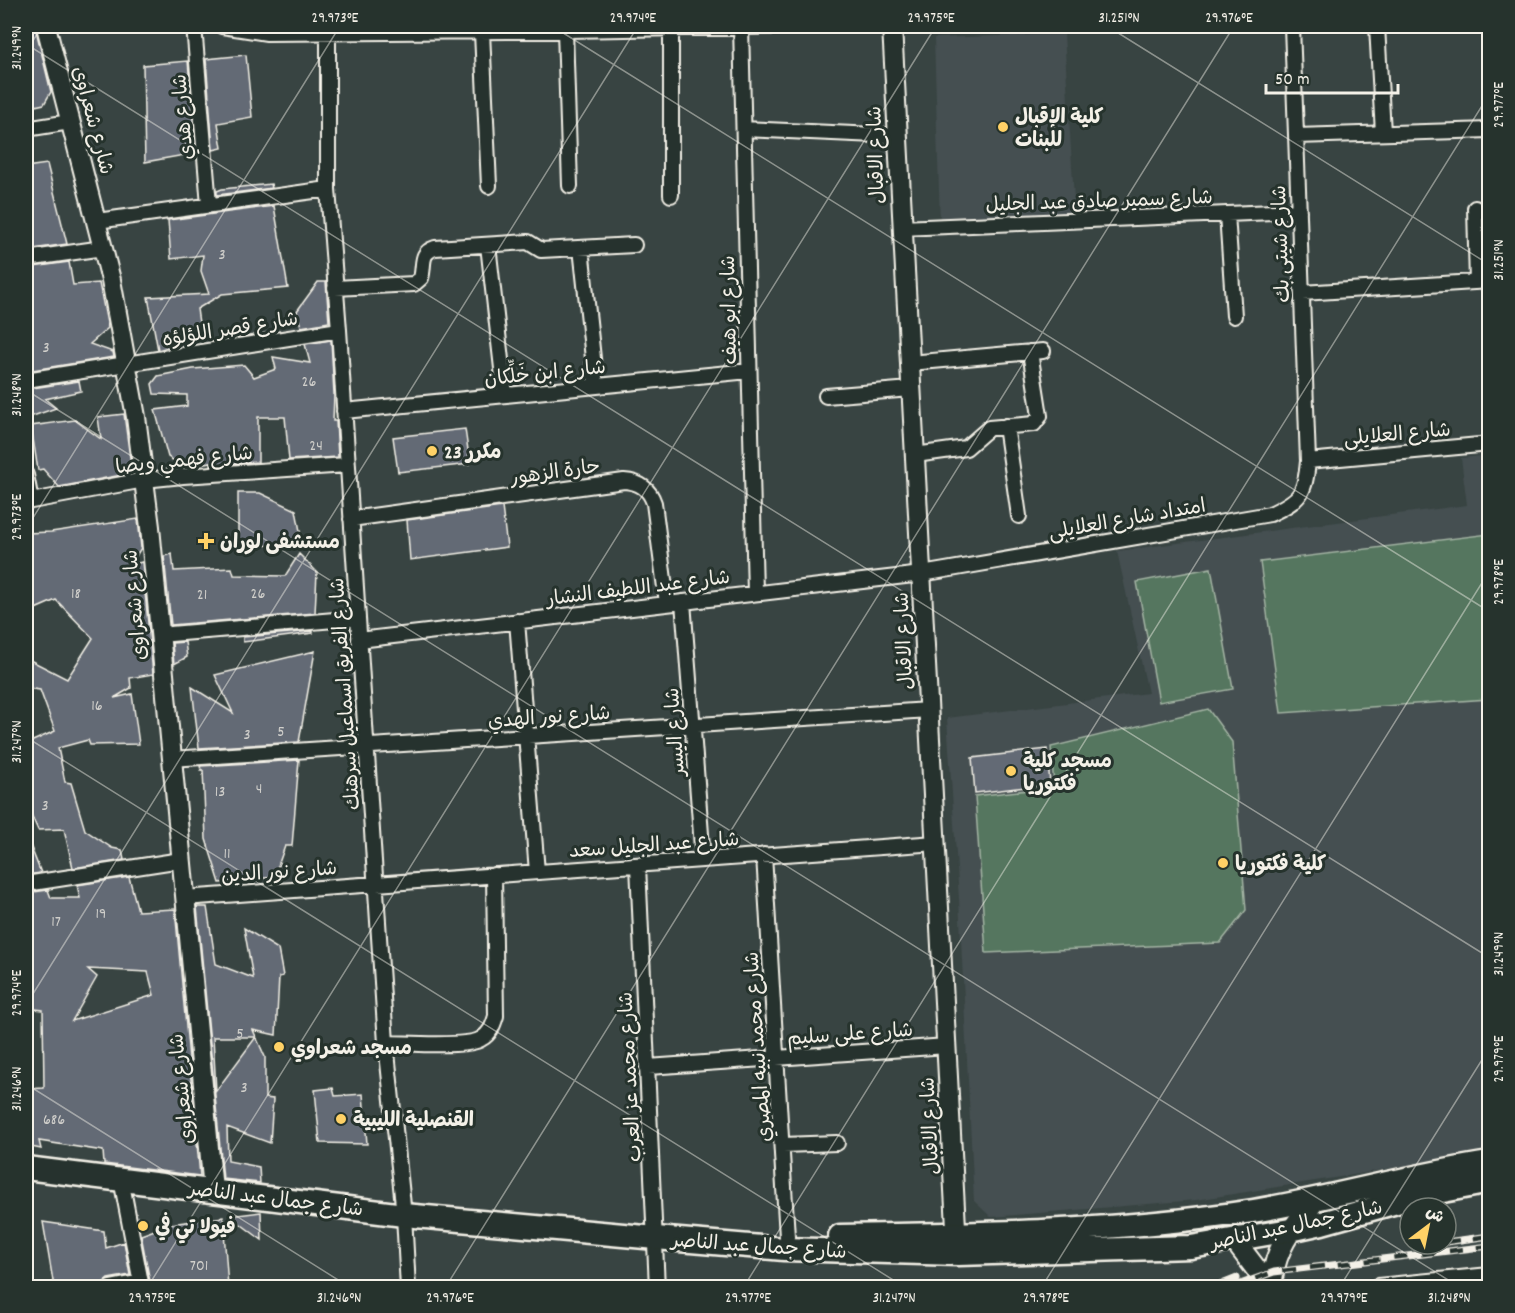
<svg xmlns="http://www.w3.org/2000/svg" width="1515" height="1313" font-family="Dekko,'Playpen Sans Arabic',sans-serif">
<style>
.built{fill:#454f51}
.green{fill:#55765f;stroke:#a4b4a4;stroke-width:1.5}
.building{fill:#636a74;stroke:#f4f1e8;stroke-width:1.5;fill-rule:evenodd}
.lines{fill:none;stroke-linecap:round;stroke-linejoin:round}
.minor-casing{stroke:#f4f1e8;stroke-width:18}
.tertiary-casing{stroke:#f4f1e8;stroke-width:22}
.secondary-casing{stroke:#f4f1e8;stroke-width:24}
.primary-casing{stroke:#f4f1e8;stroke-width:27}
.minor{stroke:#26332d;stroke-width:14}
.tertiary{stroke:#26332d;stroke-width:18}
.secondary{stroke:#26332d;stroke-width:20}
.primary{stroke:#26332d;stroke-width:22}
.rail-casing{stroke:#f4f1e8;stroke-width:7}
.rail{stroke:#26332d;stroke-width:4.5;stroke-dasharray:14;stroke-linecap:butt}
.ticks{fill:none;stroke:#f4f1e8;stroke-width:1.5;stroke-opacity:0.45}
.poi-dot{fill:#ffd166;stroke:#26332d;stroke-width:2}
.labels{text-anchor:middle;stroke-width:6;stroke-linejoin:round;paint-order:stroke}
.number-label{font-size:16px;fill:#d0cfcb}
.poi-label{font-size:20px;font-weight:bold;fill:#f4f1e8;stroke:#26332d;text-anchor:start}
.street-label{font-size:20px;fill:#f4f1e8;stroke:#26332d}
.neatline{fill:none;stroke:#f4f1e8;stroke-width:2}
.ticks-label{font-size:15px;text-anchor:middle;fill:#f4f1e8}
</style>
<rect width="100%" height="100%" fill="#384442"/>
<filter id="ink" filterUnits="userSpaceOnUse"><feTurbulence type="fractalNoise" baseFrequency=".0167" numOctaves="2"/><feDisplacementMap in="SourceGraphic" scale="12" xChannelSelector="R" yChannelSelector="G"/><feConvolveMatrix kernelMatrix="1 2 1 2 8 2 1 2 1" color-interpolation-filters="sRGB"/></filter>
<g filter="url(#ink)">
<path class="built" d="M1064,34l11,182 -135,6 -6,-184z
M1489,450v699l-124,24 -169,27 -205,17 -17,-16 -15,-302 -12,-181 201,-25 -31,-142 350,-46 -6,-47 21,-2v-5z"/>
<path class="green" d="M1489,534v165l-208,14 -21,-151z
M1211,568l22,121 -74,13 -22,-120z
M1208,709l24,33 14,168 -26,33 -234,10 -11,-157 79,-9 -3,-40z"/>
<path class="building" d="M26,26h9l16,66 -7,12 -18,4z
M246,55l6,62 -34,6 4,25 -9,2 -7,-91z
M188,61l8,92 -51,9 -2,-97z
M47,164l20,80 -41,6v-83z
M271,184l1,4 -55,7v-4l5,-2z
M274,206l14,82 -66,6 -25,15 4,28 -43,13 -10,-53 61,-3 -8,-23 2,-16 -32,4 -3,-39z
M69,262l4,23 26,-2 9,45 -18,16 23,8 1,5 -88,14v-103z
M318,282h8l3,40 -28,5 -4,-16z
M331,340l3,54 -1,27h3l2,36 -49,3 -4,-43h-27v45l-47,3v-3l-31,5 -1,-3 -11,-7 -13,-47 32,-4v-11l-33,-1 -2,-10 6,-8 35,-7 51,-4 10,12 22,-8 -3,-12 37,6 -5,-19z
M79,381l2,10 -36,8 11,9 -26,9 -1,-8 -3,1v-21z
M124,414l8,59 -73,14 -16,-18 -5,1 -7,-44 44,-6 26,19 -3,-22z
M465,429l5,35 -72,8 -5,-35z
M238,493h22l36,17 7,37 -65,-3z
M502,507l5,40 -97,13 -3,-40z
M138,519l3,29 -11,17 12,-3 11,112 -23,4 1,10 -17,10 18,-4 7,50 -49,1 -2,-5 -30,8 7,34 6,1 14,47 27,18 10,2 2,10 -51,8 -9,-39 -26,1 -12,-27v-59l29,-13 -15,-41 -14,-2v-30l41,21 26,-41 -37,-38 -30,13v-80l25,-1z
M172,554l2,17 58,-3 2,7 51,1 14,-22 18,18 -2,41 -144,12 -7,-69z
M313,631v2l-70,9v-5z
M185,642l2,15 -13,7 -2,-21z
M315,651l-16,91 -100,6 -7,-61 41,26 -18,-38z
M1047,749l3,35 -75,9 -3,-35z
M299,760l-7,86h-7l-11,31 -54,6 -14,-44 -3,-69h-2l-1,-4z
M26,835l15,38 -15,2z
M129,877l9,34 37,-2 25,267 -96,-12 -1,-13 -64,-10 2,8 -15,-3v-57l18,-1 -1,-78 -17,-2v-79h4l-4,-22v-14l22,-3 3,8h29l-3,-13zM88,969l60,3 6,23 -82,26 25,-44z
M197,907h10l9,57 37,14 -9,-50 34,21 5,27 -4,1 -3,58 -23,-5 12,27v41l8,1 -3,44 -43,-16 1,34 31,6 1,16 -37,-4zM213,1037h43l-40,54z
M333,1088l2,8 28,-2 4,50 -47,-1 -5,-53z
M261,1212l1,28 -32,-24z
M223,1217l5,70h-77l-10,-52 22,-8v-2z
M43,1222l61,9 2,17 18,-6 6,33 -22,4 -6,5 -15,3h-33z"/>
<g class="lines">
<defs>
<path id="minor" d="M194,26l15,179
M222,26l45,7 241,-2 295,-5
M328,26v163l11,141 47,713 18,172 4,73
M741,26l14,567
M1377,26l6,107
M565,30l5,156
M482,32l7,154
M26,129l44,-7
M744,129l154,7
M1296,136l194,-6
M671,195v-166
M1475,208l2,74
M1227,214l7,102
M97,221l231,-32
M901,228l398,-17
M488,245l17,150
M581,248l15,138
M26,259l77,-11
M335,288l79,-4 7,-6c4,-13 -2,-25 14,-30l93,-6 13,8 93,-5
M1302,293l188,-12
M910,363l133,-12
M26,380l313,-50
M826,396l85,-7
M344,411l405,-40
M1006,426l13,90
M915,455l51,-7 23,-20 45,-4 6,-8 -10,-64
M1308,461l182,-17
M26,475l5,26
M26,502l118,-22 39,-4 164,-11
M351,519l273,-38c15,1 25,7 30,22l13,100
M683,602l20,258
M517,621l20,251
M159,635l199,-17
M359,640l563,-66 348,-60c30,-14 35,-19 38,-53l-16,-435
M171,759l758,-49
M764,855l23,382
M638,865l19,423
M26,884l155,-24
M184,898l752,-55
M386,1043c20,0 81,5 95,-4 9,-5 12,-13 15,-23l-2,-141
M648,1067l299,-21
M783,1145l54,-2
M121,1179l21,109
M110,1288l31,-6"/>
<path id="tertiary" d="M46,26l65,254 25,137 14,110 63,663
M892,26l65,1220
M1378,1288l112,-11"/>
<path id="secondary" d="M1234,1240l23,30 9,18
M1271,1288c3,-40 20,-59 44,-87"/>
<path id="primary" d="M26,1168l378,47 252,23 128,11 174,5 233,-7 99,-17 32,-7 100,-28 68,-13
M840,1236c138,-2 276,-4 413,-25 80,-13 157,-36 237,-48"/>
</defs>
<use href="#minor" class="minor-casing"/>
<use href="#tertiary" class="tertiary-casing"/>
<use href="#secondary" class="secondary-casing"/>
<use href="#primary" class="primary-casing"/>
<use href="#minor" class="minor"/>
<use href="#tertiary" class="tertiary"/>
<use href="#secondary" class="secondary"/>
<use href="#primary" class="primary"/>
<defs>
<path id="rail" d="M1446,1242l44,-6
M1212,1288l25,-10
M1229,1288l45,-16 216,-26"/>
</defs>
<use href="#rail" class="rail-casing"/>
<use href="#rail" class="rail"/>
</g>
</g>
<path class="ticks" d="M552,26l938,586M1107,26l383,239M26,44l1464,914M26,52l16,-26M26,390l1435,898M26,529l314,-503M26,737l880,551M26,1005l612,-979M26,1084l325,204M147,1288l789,-1262M445,1288l789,-1262M743,1288l747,-1195M1041,1288l449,-718M1339,1288l151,-241"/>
<g class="poi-dot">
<circle cx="1003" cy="127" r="6"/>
<circle cx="432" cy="451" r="6"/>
<path d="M203 532h6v6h6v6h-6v6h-6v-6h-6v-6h6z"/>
<circle cx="1011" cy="771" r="6"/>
<circle cx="1223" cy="863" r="6"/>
<circle cx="279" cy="1047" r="6"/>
<circle cx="341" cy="1119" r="6"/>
<circle cx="143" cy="1226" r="6"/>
</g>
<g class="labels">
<g class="number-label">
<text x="222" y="259">3</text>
<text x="46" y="352">3</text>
<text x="309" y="386">26</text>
<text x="316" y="450">24</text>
<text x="76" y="598">18</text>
<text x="258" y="598">26</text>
<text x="202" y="599">21</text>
<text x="97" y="710">16</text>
<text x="281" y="736">5</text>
<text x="247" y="739">3</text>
<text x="259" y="793">4</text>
<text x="220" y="796">13</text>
<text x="45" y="810">3</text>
<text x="227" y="858">11</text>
<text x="101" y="918">19</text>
<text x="56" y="926">17</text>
<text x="240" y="1038">5</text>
<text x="244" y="1092">3</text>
<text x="54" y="1124">686</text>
<text x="199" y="1270">701</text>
</g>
<g class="poi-label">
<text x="1015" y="123">كلية الإقبال<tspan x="1015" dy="23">للبنات</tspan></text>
<text x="444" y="458">23 مكرر</text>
<text x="220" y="548">مستشفى لوران</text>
<text x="1023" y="767">مسجد كلية<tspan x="1023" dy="23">فكتوريا</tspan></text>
<text x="1235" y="870">كلية فكتوريا</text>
<text x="291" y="1054">مسجد شعراوي</text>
<text x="353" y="1126">القنصلية الليبية</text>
<text x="155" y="1233">فيولا تي في</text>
</g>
<g class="street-label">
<text transform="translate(182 117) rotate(-95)" y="7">شارع هدي</text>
<text transform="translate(94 120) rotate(75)" y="7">شارع شعراوى</text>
<text transform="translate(875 155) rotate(-92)" y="7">شارع الاقبال</text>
<text transform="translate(1099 200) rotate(-2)" y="7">شارع سمير صادق عبد الجليل</text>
<text transform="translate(1280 244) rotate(-92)" y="7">شارع شيتى بك</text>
<text transform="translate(728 310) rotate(-91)" y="7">شارع ابو هيف</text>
<text transform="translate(230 328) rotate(-9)" y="7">شارع قصر اللؤلؤه</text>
<text transform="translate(545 372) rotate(-6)" y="7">شارع ابن خَلِّكان</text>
<text transform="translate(1397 433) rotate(-5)" y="7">شارع العلايلى</text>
<text transform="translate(184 459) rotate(-6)" y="7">شارع فهمي ويصا</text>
<text transform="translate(555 471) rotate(-8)" y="7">حارة الزهور</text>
<text transform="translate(1127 518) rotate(-10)" y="7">امتداد شارع العلايلى</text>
<text transform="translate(638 587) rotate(-7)" y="7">شارع عبد اللطيف النشار</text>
<text transform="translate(134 605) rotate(-95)" y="7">شارع شعراوى</text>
<text transform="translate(903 641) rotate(-93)" y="7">شارع الاقبال</text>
<text transform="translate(344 694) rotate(-94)" y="7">شارع الفريق اسماعيل سرهنك</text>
<text transform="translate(549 716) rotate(-4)" y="7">شارع نور الهدي</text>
<text transform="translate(674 732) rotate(-94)" y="7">شارع اليسر</text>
<text transform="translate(654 844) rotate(-4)" y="7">شارع عبد الجليل سعد</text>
<text transform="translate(279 871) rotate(-4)" y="7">شارع نور الدين</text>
<text transform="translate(850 1033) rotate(-4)" y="7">شارع على سليم</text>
<text transform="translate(757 1047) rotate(-94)" y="7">شارع محمد نبيه المصري</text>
<text transform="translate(629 1077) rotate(-93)" y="7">شارع محمد عز العرب</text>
<text transform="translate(181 1089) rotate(-96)" y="7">شارع شعراوى</text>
<text transform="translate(929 1126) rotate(-93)" y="7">شارع الاقبال</text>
<text transform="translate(276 1198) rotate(7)" y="7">شارع جمال عبد الناصر</text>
<text transform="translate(1296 1224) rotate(-12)" y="7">شارع جمال عبد الناصر</text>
<text transform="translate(759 1245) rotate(4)" y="7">شارع جمال عبد الناصر</text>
</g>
</g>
<rect width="1515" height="1313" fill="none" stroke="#26332d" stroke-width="66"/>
<g transform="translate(1428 1226) rotate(32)"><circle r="28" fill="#26332d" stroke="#787f78" stroke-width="1.5"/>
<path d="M0-4.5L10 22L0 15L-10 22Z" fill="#ffd166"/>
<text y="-9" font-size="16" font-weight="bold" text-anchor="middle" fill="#f4f1e8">ش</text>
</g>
<path d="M1266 84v9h132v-9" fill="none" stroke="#f4f1e8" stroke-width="3"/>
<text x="1275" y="84" font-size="18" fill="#f4f1e8" stroke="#26332d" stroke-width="4.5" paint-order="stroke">50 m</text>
<rect x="33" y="33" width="1449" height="1247" class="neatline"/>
<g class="ticks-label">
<text x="335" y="22">29.973°E</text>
<text x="633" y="22">29.974°E</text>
<text x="931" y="22">29.975°E</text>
<text x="1119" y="22">31.251°N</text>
<text x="1229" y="22">29.976°E</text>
<text transform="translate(16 48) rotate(-90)" y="5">31.249°N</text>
<text transform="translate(1498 105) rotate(-90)" y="5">29.977°E</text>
<text transform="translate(1498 260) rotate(-90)" y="5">31.251°N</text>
<text transform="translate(16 395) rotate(-90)" y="5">31.248°N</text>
<text transform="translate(16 517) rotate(-90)" y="5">29.973°E</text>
<text transform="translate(1498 582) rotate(-90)" y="5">29.978°E</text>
<text transform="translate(16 742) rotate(-90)" y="5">31.247°N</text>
<text transform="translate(1498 954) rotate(-90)" y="5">31.249°N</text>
<text transform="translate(16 993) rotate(-90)" y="5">29.974°E</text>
<text transform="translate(1498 1059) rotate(-90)" y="5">29.979°E</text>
<text transform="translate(16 1089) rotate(-90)" y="5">31.246°N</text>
<text x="152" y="1302">29.975°E</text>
<text x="339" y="1302">31.246°N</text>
<text x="450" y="1302">29.976°E</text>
<text x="748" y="1302">29.977°E</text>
<text x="894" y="1302">31.247°N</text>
<text x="1046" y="1302">29.978°E</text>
<text x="1344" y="1302">29.979°E</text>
<text x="1449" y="1302">31.248°N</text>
</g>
</svg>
